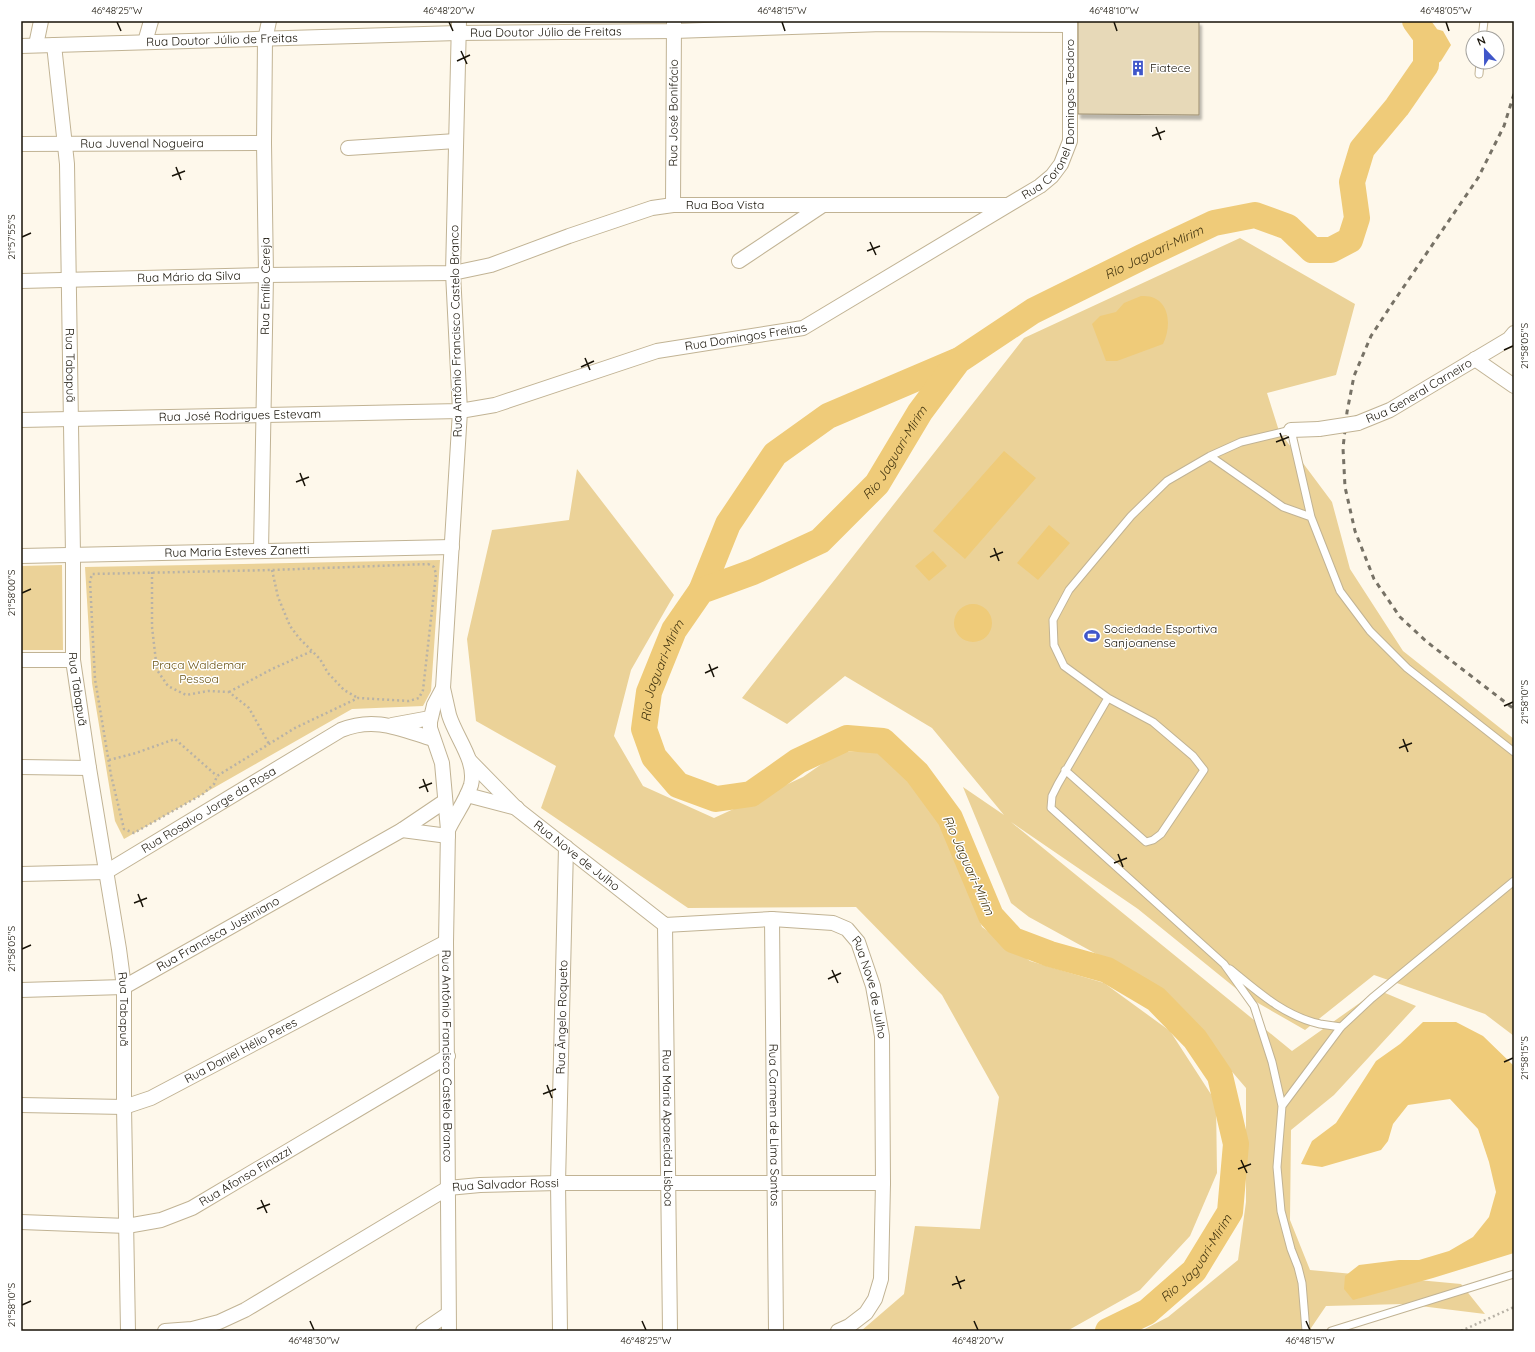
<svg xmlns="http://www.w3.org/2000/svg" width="1535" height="1352" font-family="Quicksand,sans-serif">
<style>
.green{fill:#ebd298}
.water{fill:#efcb79}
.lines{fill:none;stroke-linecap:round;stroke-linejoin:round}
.river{stroke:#efcb79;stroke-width:26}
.building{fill:#e7d9b8;stroke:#9a8c6e;filter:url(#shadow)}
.service-casing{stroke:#c1b394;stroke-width:9}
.minor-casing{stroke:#c1b394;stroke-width:16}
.path{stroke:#b8b2a6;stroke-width:2.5;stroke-dasharray:2 3;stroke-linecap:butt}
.service{stroke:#fff;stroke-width:7}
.minor{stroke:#fff;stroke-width:14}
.rail{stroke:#777266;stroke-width:3;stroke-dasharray:5 5;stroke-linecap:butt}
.minor-bridge-casing{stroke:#c1b394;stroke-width:16;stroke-linecap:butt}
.minor-bridge{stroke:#fff;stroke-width:14}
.ticks{fill:none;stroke:#171207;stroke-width:1.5}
.labels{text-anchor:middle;stroke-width:3;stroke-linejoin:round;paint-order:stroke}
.street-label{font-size:12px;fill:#171207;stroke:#fff}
.poi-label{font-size:12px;fill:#171207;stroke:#fff;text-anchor:start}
.park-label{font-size:12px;fill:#67500f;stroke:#fff}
.water-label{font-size:13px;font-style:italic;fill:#42340f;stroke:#fff}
.neatline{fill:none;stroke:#171207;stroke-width:1.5}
.ticks-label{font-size:10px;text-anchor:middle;fill:#171207}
</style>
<defs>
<filter id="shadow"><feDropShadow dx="2.5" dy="4.5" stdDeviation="1" flood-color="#0004"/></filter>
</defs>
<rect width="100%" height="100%" fill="#fef8eb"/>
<path class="green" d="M1240,238l115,66 -19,71 -69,18 12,38 53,71 18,67 53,82 111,88v297l-29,-22 -111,-39 -69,55 -61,-35 -106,-86 -127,-87 281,229 86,-61 38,16 -82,89 -43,35 -1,90 20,50 151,14 24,30 -81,-10 -78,2 -17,25h-168l27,-14 70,-57 8,-58v-114l-84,-98 -133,-73 -18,-14 -48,-116 41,28 -72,-87 -87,-52 -58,48 -45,-26 282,-360z
M577,469l97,126 -43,75 -17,66 29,50 71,32 89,-41 36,-25 44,-2 54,63 45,114 48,34 74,22 66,48 46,71 1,71 -27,63 -50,54 -73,41h-206l43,-37 11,-68 65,3 19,-132 -57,-102 -86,-88 -168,1 -147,-100 15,-42 -80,-45 -9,-82 25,-109 77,-10z
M440,560l-9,131 -8,15 -71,3 -228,130 -9,-18 -23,-138 -7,-116z
M62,565l1,85h-42v-84z"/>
<path class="water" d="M1404,21h22l3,6 14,4 8,14 -10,16 -27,22c0,-14 5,-43 -3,-55 -2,-2 -5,-5 -7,-7z
M1141,296c28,-2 32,28 22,48l-46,17h-11l-14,-37 8,-8 16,-4 8,-9z
M1004,451l32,27 -71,81 -32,-28z
M1049,525l21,18 -32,37 -21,-17z
M933,551l14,15 -18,15 -14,-15z
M954 623a19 19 0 1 1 38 0a19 19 0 1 1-38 0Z
M1423,1022h33l27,14 31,30v187l-81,25 -80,22 -9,-11 1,-13 14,-11 40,-5h20l30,-9 24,-14 16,-20 7,-25 -7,-30 -11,-33 -28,-30 -42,6 -15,19 -5,17 -7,9 -59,17 -21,-3 11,-23 24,-18 40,-62 24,-17z"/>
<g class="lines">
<g class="river">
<path d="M701,591l27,-67 47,-70 53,-38 129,-55"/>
<path id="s1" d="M1108,1331l39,-19 47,-41 36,-59 6,-68 -16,-68 -25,-37 -39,-40 -49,-29 -57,-16 -37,-14 -22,-24 -41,-98 -33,-45 -34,-32 -36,-3 -49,23 -47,33 -35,5 -38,-14 -24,-28 -10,-28 5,-37 25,-62 27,-39 52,-19 67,-31 57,-57 43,-72 38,-51 75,-50 109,-54 72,-34 41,-8 33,12 24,23h19l19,-10 7,-22 -5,-36 10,-33 35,-42 29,-42v-29l-11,-15"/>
</g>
</g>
<path class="building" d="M1078,21h121v94l-121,-1z"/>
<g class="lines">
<defs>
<path id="service" d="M1482,38l2,-17
M1479,74l1,-12
M1210,456l73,51 28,10
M1108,698l-50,86 -6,12 -1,12 173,156 30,42 18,56 10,44
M1065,770l81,72 7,-2 8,-6 43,-64 -11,-14 -40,-34 -45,-24 -44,-32 -10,-21 -1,-25 16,-30 62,-74 36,-35 43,-25 31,-14 50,-12 20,87 29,74 30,40 37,37 107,84
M1230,969c27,22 54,47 90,55 7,1 14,2 21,3
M1306,1331l-4,-48 -4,-16 -7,-18 -10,-38 -4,-44 5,-61 59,-79 31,-29 142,-117
M1331,1331l183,-57"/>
<g id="minor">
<path d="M145,42l6,-21"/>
<path d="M36,45l5,-24"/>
<path id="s2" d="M54,45l13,119 6,391v105l16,108 30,181 5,38v120l4,224"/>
<path id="s3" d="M21,46l437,-13 216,-2 209,-7 187,1"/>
<path id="s4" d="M21,144l243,-1"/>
<path d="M348,148l108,-7"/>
<path id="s5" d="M673,205l1,-184"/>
<path d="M739,261l84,-56"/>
<path id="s6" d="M21,281l245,-6 187,-2 38,-8 78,-29 83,-28 21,-3h334"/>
<path d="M1475,359l39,27"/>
<path id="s7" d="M21,420l439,-9 35,-6 162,-54 146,-23 237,-142 12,-10 9,-12 9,-23v-120"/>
<path id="s8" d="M1358,423l32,-13 119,-71 5,-6"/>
<path d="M1291,430l28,-1"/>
<path id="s9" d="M261,551l5,-276 -2,-132 1,-103 4,-19"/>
<path id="s10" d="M21,556l431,-9"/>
<path d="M21,660h52"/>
<path id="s11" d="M443,688l-9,17 -4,17v6l12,35 6,67 -2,112 3,389"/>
<path d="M392,725l38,-7"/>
<path id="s12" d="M470,761l47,48 148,116 107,-6 61,4 14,6 11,13 15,44 9,50 1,147 -2,96 -6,20 -9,14 -17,13 -11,5"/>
<path d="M21,767l68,1"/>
<path d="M467,795l50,13"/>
<path d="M402,830l46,6"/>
<path d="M448,830c7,-15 18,-29 23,-45 6,-24 -15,-47 -22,-70 -2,-9 -4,-18 -6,-27l17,-277 -7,-138 6,-252"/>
<path id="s13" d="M21,874l85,-2 235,-142c34,-14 59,-1 92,9"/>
<path id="s14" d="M772,919l4,412"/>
<path id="s15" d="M665,925l5,406"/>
<path id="s16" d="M21,990l103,-3 278,-157 43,-29"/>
<path id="s17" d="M21,1105l103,2 27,-9 295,-156"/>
<path id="s18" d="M21,1222l106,4 34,-6 31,-12 256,-152"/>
<path id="s19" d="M165,1331l27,-2 27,-7 26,-12 203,-122 32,-3 78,-2h325"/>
<path d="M423,1331l25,-17"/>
<path id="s20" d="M560,1331l-2,-148 8,-336"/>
</g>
</defs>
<use href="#service" class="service-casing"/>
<use href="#minor" class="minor-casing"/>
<path class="path" d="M428,564l6,3 2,7 -13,116 -4,8 -10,3 -51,-3 -63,30 -78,48 -3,8 -11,10 -69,39 -10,-4 -13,-54 -16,-96 -5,-98 2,-7 180,-4z
M272,570l6,27 12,29 9,12 21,21 8,14 16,17 14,8
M152,572v55l5,43 11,16 18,9 22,-4 21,1 20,16 20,36
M229,692l43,-23 40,-18
M109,760l27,-7 39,-14 42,37
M1461,1331l53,-24"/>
<use href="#service" class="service"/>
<use href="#minor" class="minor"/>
<path class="rail" d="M1514,94l-10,32 -26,52 -84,123 -23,35 -17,40 -7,36 -4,36 2,39 10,44 19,48 26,38 27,25 87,67"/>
<defs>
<path id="minor-bridge" d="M1319,429l39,-6"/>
</defs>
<use href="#minor-bridge" class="minor-bridge-casing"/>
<use href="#minor-bridge" class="minor-bridge"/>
</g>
<path class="ticks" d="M117,22l4,9M449,22l4,9M782,22l3,9M1114,22l3,9M1446,22l3,9M461,51l6,13M457,61l13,-6M1156,127l5,13M1152,136l13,-5M176,167l5,13M172,176l13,-5M22,237l9,-4M870,242l6,13M867,251l13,-5M1504,350l9,-4M585,358l5,12M581,367l13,-6M1280,433l5,13M1276,442l13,-5M300,473l5,13M296,482l13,-5M994,548l5,13M990,557l13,-5M22,593l9,-4M709,664l5,13M705,673l13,-6M1504,706l9,-4M1403,739l5,13M1399,748l13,-5M423,779l5,13M419,788l13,-5M1118,854l5,13M1114,863l13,-5M138,894l5,13M134,903l13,-5M22,949l9,-4M832,970l6,13M828,979l13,-6M1504,1062l9,-4M547,1085l5,13M543,1094l13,-5M1241,1160l6,13M1238,1169l13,-5M261,1200l6,13M257,1209l13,-5M956,1276l5,13M952,1285l13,-5M22,1305l9,-4M310,1321l4,9M642,1321l4,9M974,1321l4,9M1306,1321l4,9"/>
<defs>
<symbol id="building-bare" viewBox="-9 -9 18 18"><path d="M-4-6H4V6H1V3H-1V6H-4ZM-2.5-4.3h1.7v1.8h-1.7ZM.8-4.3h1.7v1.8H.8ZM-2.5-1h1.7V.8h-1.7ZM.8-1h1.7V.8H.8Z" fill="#3f56c9" stroke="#fff" stroke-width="2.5" paint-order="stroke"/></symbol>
<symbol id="stadium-bare" viewBox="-9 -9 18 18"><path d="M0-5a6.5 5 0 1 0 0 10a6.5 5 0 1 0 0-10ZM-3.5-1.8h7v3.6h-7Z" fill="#3f56c9" stroke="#fff" stroke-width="2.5" paint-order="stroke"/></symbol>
</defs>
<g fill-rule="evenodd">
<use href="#building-bare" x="1127" y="57" width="22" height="22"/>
<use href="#stadium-bare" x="1081" y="625" width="22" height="22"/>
</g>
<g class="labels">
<g class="street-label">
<text dy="4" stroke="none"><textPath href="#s3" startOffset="525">Rua Doutor Júlio de Freitas</textPath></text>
<text dy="4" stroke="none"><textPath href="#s3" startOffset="201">Rua Doutor Júlio de Freitas</textPath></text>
<text dy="4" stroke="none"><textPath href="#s5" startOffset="92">Rua José Bonifácio</textPath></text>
<text dy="4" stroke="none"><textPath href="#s7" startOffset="1138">Rua Coronel Domingos Teodoro</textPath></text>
<text dy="4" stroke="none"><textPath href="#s4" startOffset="121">Rua Juvenal Nogueira</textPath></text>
<text dy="4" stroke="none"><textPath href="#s6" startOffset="715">Rua Boa Vista</textPath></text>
<text dy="4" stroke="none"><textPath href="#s6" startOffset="168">Rua Mário da Silva</textPath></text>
<text dy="4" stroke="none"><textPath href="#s9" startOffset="265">Rua Emílio Cereja</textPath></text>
<text transform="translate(456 331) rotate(-91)" y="4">Rua Antônio Francisco Castelo Branco</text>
<text dy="4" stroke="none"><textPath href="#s7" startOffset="735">Rua Domingos Freitas</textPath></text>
<text dy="4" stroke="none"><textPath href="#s2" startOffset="321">Rua Tabapuã</textPath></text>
<text dy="4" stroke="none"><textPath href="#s8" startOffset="69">Rua General Carneiro</textPath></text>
<text dy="4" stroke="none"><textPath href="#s7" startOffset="219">Rua José Rodrigues Estevam</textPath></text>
<text dy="4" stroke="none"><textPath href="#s10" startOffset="216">Rua Maria Esteves Zanetti</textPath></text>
<text dy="4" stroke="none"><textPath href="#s2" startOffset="645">Rua Tabapuã</textPath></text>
<text dy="4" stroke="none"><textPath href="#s13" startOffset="205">Rua Rosalvo Jorge da Rosa</textPath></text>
<text dy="4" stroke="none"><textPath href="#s12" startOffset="143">Rua Nove de Julho</textPath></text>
<text dy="4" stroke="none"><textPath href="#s16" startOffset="211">Rua Francisca Justiniano</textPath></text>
<text dy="4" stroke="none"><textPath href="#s12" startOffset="503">Rua Nove de Julho</textPath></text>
<text dy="4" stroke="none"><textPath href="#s2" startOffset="969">Rua Tabapuã</textPath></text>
<text dy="4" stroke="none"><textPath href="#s20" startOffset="314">Rua Ângelo Roqueto</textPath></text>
<text dy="4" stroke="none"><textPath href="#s17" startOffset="233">Rua Daniel Hélio Peres</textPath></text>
<text dy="4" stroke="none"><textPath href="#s11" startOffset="373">Rua Antônio Francisco Castelo Branco</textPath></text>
<text dy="4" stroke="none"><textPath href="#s14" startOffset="206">Rua Carmem de Lima Santos</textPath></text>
<text dy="4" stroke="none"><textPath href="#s15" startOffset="203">Rua Maria Aparecida Lisboa</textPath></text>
<text dy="4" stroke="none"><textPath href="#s18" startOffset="236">Rua Afonso Finazzi</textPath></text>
<text dy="4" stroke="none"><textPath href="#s19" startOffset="378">Rua Salvador Rossi</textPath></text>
</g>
<g class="poi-label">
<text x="1150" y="72">Fiatece</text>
<text x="1104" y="633">Sociedade Esportiva<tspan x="1104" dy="14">Sanjoanense</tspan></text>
</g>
<g class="park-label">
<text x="199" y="669">Praça Waldemar<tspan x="199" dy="14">Pessoa</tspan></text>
</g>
<g class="water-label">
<text dy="5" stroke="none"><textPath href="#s1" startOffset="1834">Rio Jaguari-Mirim</textPath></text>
<text dy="5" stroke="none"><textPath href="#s1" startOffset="1498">Rio Jaguari-Mirim</textPath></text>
<text dy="5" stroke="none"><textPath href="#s1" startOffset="1162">Rio Jaguari-Mirim</textPath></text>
<text transform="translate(969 865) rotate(66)" y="5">Rio Jaguari-Mirim</text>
<text dy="5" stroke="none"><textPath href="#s1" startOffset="117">Rio Jaguari-Mirim</textPath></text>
</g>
</g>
<rect width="1535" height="1352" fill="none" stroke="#ffffff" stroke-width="44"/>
<g transform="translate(1485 50) rotate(338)"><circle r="19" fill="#ffffff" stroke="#a2a09c"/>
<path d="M0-3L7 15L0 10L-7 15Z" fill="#3f56c9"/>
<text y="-6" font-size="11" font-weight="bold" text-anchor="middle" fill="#171207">N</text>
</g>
<rect x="22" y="22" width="1491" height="1308" class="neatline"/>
<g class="ticks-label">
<text x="117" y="14">46°48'25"W</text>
<text x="449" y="14">46°48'20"W</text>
<text x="782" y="14">46°48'15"W</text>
<text x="1114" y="14">46°48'10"W</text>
<text x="1446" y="14">46°48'05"W</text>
<text transform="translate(11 237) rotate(-90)" y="4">21°57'55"S</text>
<text transform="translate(1524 346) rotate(-90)" y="4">21°58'05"S</text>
<text transform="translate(11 593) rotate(-90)" y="4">21°58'00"S</text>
<text transform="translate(1524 702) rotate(-90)" y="4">21°58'10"S</text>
<text transform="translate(11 949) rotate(-90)" y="4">21°58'05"S</text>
<text transform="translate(1524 1058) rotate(-90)" y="4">21°58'15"S</text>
<text transform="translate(11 1305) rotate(-90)" y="4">21°58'10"S</text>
<text x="314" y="1344">46°48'30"W</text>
<text x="646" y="1344">46°48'25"W</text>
<text x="978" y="1344">46°48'20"W</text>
<text x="1310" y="1344">46°48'15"W</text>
</g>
</svg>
